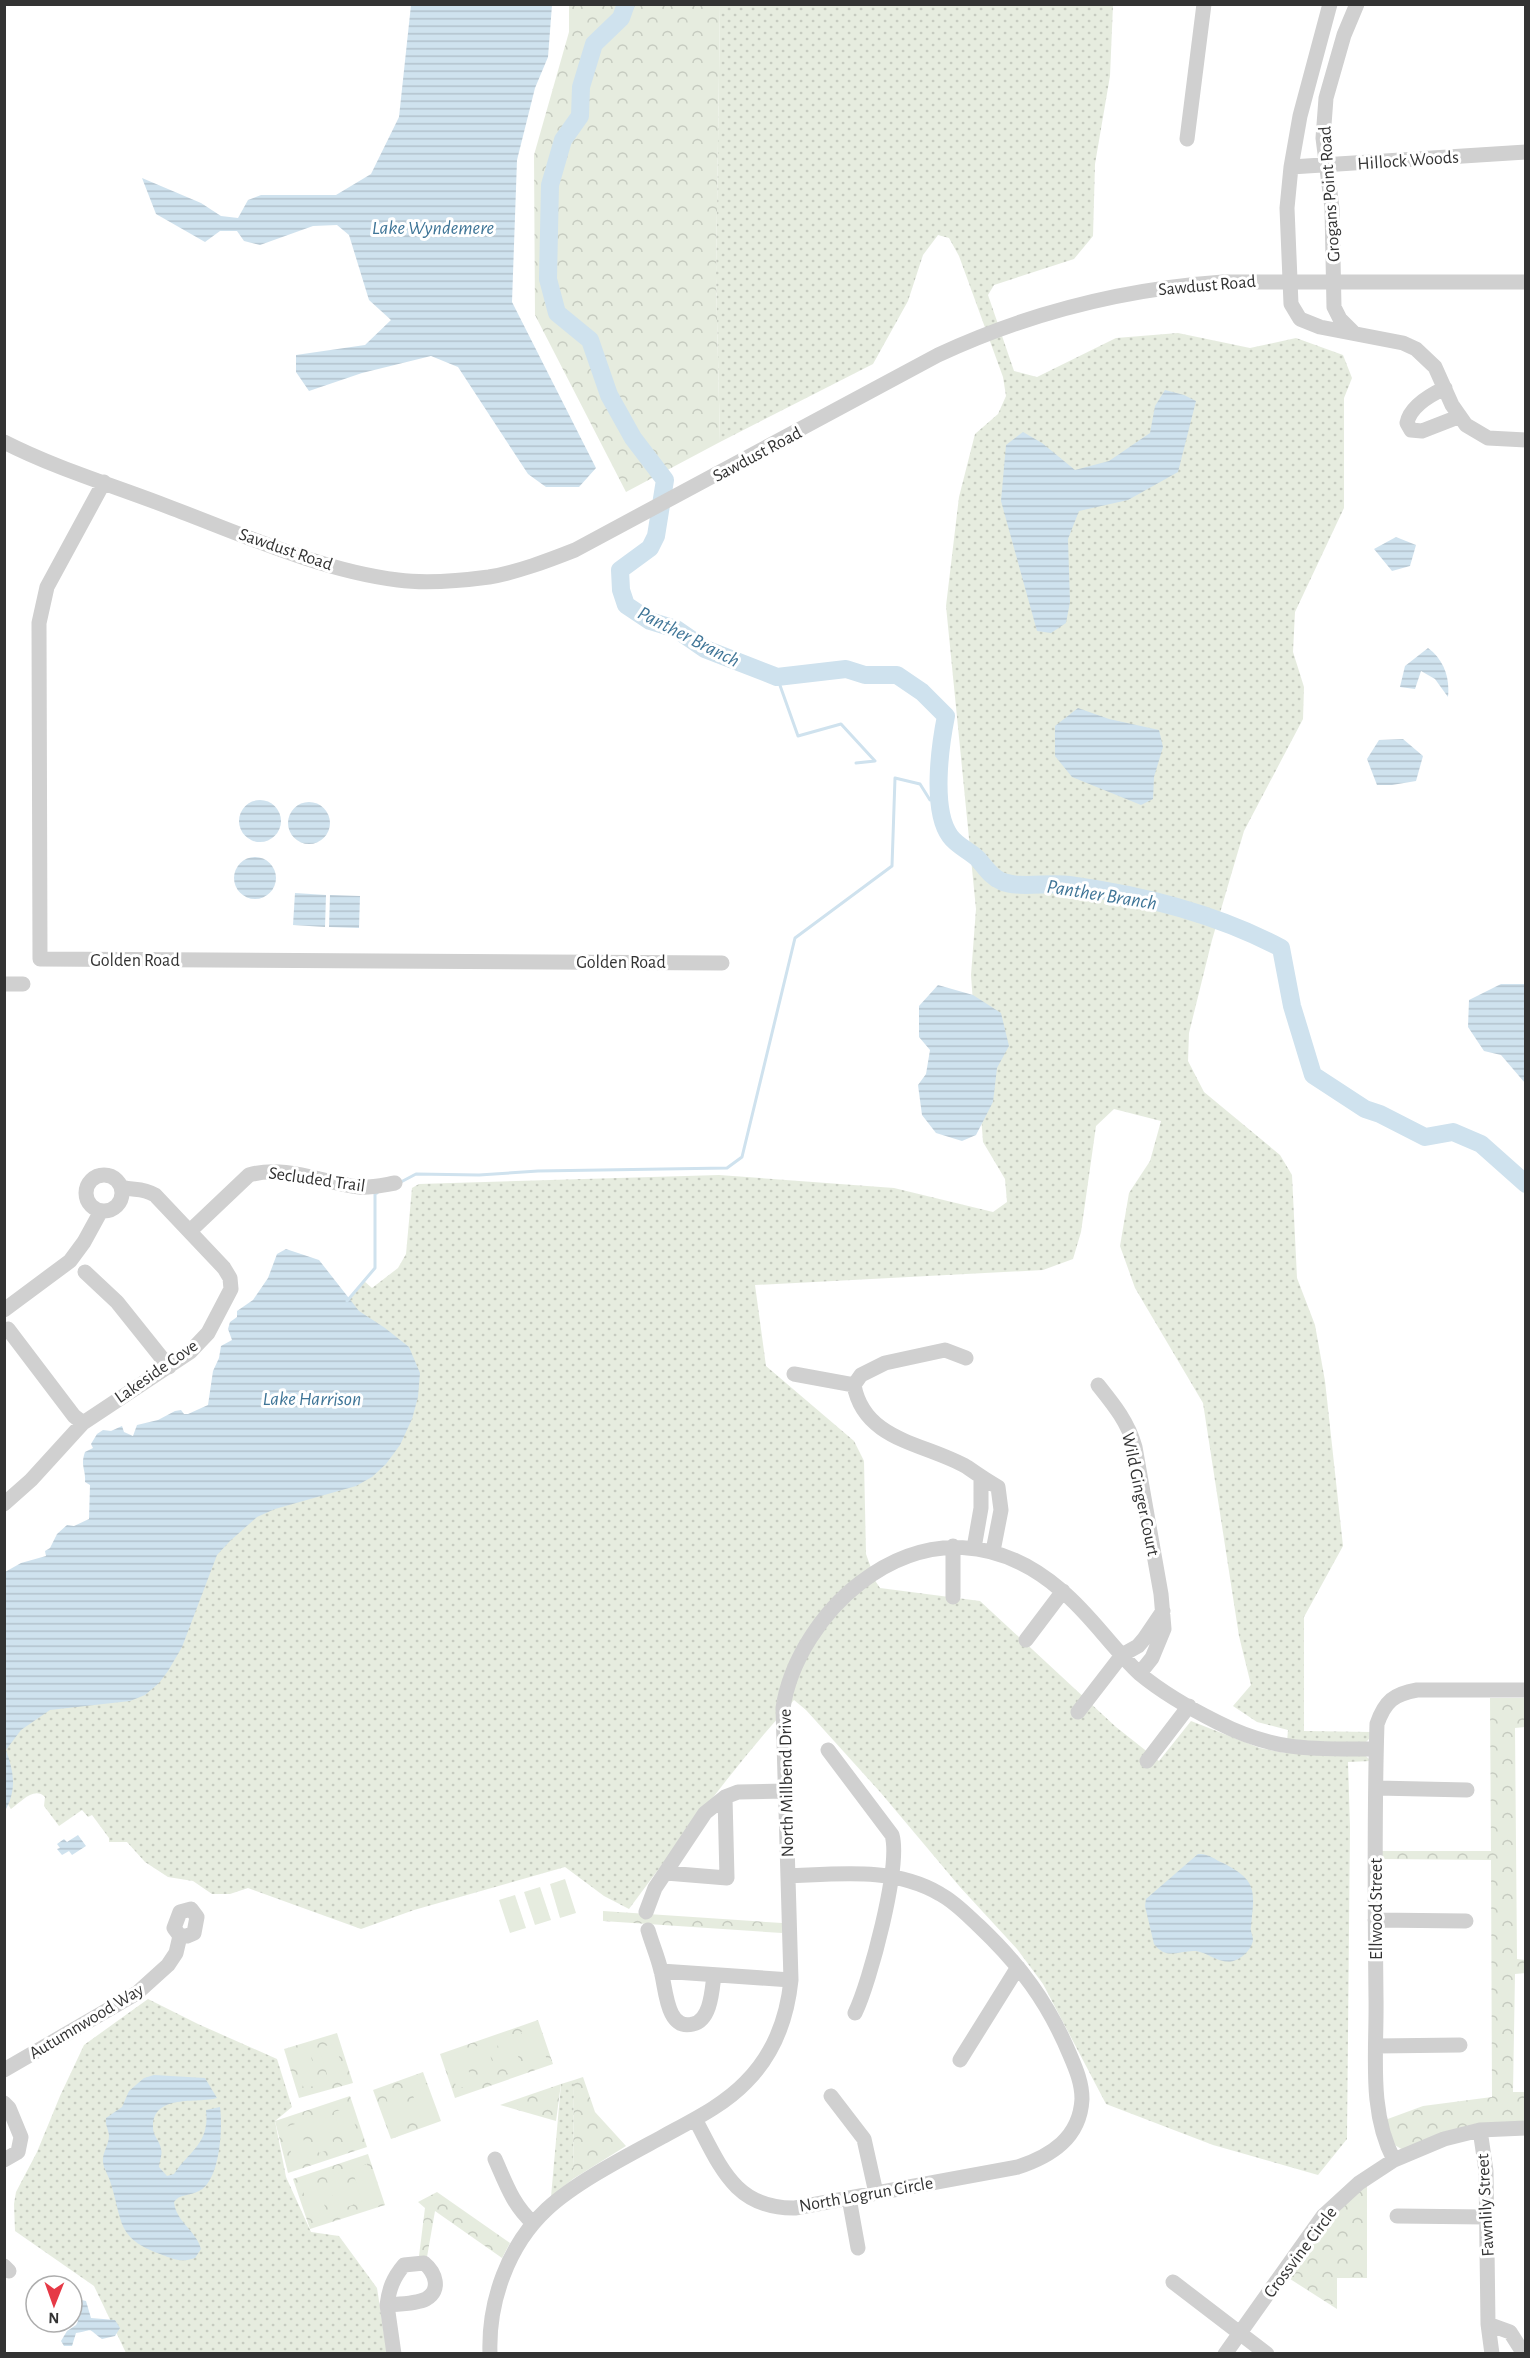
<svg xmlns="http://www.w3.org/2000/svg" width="1530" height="2358" font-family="'Alegreya Sans',sans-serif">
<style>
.grass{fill:url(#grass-dots);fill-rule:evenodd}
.forest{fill:url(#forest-crowns)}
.garden{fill:#e6ecdf}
.water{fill:url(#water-rules)}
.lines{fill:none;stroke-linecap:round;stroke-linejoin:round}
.stream{stroke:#cfe2ee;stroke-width:3}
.river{stroke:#cfe2ee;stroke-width:18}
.minor{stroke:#d0d0d0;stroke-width:15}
.labels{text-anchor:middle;stroke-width:6;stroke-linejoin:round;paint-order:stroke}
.street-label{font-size:18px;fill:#333;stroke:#fff}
.water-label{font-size:20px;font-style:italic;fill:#3f7597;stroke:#fff}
</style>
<defs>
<pattern id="grass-dots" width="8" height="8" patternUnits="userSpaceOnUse" patternTransform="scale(1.5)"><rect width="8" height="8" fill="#e6ecdf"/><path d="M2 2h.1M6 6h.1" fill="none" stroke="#c6cbc0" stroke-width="1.8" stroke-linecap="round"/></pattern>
<pattern id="forest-crowns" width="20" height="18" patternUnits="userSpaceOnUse" patternTransform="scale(1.5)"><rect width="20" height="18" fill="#e6ecdf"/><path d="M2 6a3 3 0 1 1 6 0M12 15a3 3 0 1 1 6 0" fill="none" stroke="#c6cbc0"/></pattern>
<pattern id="water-rules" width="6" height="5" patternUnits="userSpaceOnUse" patternTransform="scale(1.5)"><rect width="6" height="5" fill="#cfe2ee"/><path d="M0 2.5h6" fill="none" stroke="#b2c2cd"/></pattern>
</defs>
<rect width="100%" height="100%" fill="#fff"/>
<path class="grass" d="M720,5h393l-3,71 -15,88 -2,72 -19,23 -80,26 -6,10 26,76 23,6 79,-39 62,-5 72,15 46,-10 47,17 9,23 -8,20v110l-49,104 -2,40 11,35 -1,32 -59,112 -32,109 -23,93 -1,28 16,31 76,63 12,20 5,103 18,47 10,56 18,165 -39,71v114l67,1 -1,6 -5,5v12l6,6 -23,1 2,65 -3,312 -29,36 -105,-30 -107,-41 -63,-120 -26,-35 -57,-62 -79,-94 -75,-83 -12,-10c-60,66 -112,138 -165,209l-25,-13 -39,-29 -151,43 -53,19 -113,-41 -18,6h-18l-19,-13 -25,-4 -23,-15 -18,-20h-18v-4l-17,-23 -4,2 -6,-7 -23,16 -15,-20 1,-9c-11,-11 -24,5 -34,12l-6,-9 -1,-98 360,-421 8,7 26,-20 8,-14 6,-66 7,-4 300,-9 175,13 99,24 14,-10 -2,-23 -22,-37 -12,-167 5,-66 -30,-303 13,-109 16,-63 23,-20 8,-18 -3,-19 -44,-121 -10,-18 -11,-3 -15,20 -15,46 -35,63 -153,78 -4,-165zM1114,1109l47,12 -11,40 -21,32 -9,53 15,42 68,115 36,233 12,49 -18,21 24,16 31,8 -2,23 -26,-5 -69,-27 -32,40 -43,-34 -136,-126 -100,-13 -4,-6 -10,-28 -2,-93 -10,-20 -88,-75 -11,-81 288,-15 30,-11 8,-27 15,-106z
M148,1999l50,25 79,35 15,48 -17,14 11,56 25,55 28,4 38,52 10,65h-261l-32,-67 -79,-55 -1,-27 2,-12 21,-40 23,-56 24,-51z
M574,2080l-1,99 -22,18 10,-113z"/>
<path class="forest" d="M569,5h151l-4,272 4,165 -94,50 -91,-177 -1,-160 35,-123z
M1490,1698h35v29l-10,1 2,231 8,1 1,13 -11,1 -2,118h12v30l-122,28 -10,-6 -8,-24 38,-14 69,-9 -1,-237 -109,-1v-8h109z
M603,1911l179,12v10l-179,-12z
M538,2020l15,44 -98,34 -15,-44z
M337,2033l16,50 -54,15 -15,-49z
M423,2072l18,49 -50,18 -18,-49z
M583,2077l12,35 31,34 -53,33 1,-99z
M561,2084l-5,37 -56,-16z
M350,2096l17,51 -79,26 -13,-52z
M368,2154l17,51 -75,24 -17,-50z
M1367,2184v94h-30v31l-50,-32 37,-52z
M437,2192l73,51 -8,15 -67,-47 -8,46 -8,-1 6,-48 -7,-6z"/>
<path class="garden" d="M565,1879l11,34 -16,5 -10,-34z
M540,1887l11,33 -16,5 -11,-33z
M515,1895l11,33 -16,5 -11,-33z
M536,2027l11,33 -15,5 -11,-33z
M511,2035l11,33 -15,5 -11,-33z
M335,2043l10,34 -16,4 -10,-33z
M486,2043l11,33 -15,5 -11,-33z
M309,2050l10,34 -15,5 -10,-34z
M462,2051l11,33 -16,5 -11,-33z
M425,2081l11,34 -15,5 -11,-34z
M400,2089l11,34 -15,4 -11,-33z
M349,2107l11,33 -16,5 -10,-33z
M324,2114l11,34 -16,5 -11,-33z
M298,2123l11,33 -15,5 -11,-33z
M367,2164l11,33 -16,5 -10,-33z
M342,2172l11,33 -16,5 -11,-33z
M316,2180l11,33 -15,5 -11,-33z"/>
<path class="water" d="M411,5h141l-4,52 -13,31 -18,72 -5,142 84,166 -17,19h-33l-18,-13 -70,-107 -27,-11 -69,17 -53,18 -13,-19v-17l69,-10 26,-25 -22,-20 -20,-65 -12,-10 -24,1 -53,19 -16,-4 -7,-10h-17l-15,11 -49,-28 -14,-36 59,25 20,13 17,2 10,-18 13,-5h75l35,-21 28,-57z
M1165,390l19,5 12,6 -18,71 -50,28 -49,11 -11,28 2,63 -4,21 -15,10 -14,-2 -36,-130 5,-56 17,-13 19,11 33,27 34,-9 41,-28 5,-27z
M1396,537l20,8 -6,21 -18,5 -18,-22z
M1428,648c16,12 22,29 20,49l-13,-18 -14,-8 -6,18 -15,-2 5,-21z
M1078,708l31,11 50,11 4,17 -9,30 -1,22 -12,6 -69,-28 -17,-21v-30z
M1403,739l20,17 -7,25 -24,4h-15l-10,-26 12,-19z
M239 821a21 21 0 1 1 42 0a21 21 0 1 1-42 0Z
M288 823a21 21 0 1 1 42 0a21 21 0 1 1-42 0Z
M234 878a21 21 0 1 1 42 0a21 21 0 1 1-42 0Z
M295,893l31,2 -1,32 -32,-2z
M330,895l30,1 -1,32 -30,-1z
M1501,984h24v99l-24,-28 -17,-4 -16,-24 1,-27z
M938,985l35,10 28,18 8,33 -12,22 -4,34 -17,33 -14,6 -26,-8 -14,-18 -4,-30 8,-11 4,-24 -11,-13v-31z
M286,1249l33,11 40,51 26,17 24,19 11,26 -2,24 -6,22 -12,26 -14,19 -14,13 -16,9 -81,23 -18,8 -27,24 -13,14 -35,92 -14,24 -9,12 -14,12 -15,6 -80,9 -29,20 -15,20c8,22 11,40 -1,61v-239l16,-9 25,-7 -1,-5 5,-3 7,-14 10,-9 7,1 15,-7 1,-34 -5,-3c1,-13 -5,-16 0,-30l8,-4 -2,-4 6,-10 6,-4 8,1 11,-5 2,6 9,4 4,-11 21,-5 17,-9 6,-1 3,4h4l20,-9 5,-34 6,-13 2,-12 11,-6 -4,-11 2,-7 7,-5v-6l16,-11 15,-22 9,-24z
M78,1835l8,11 -14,9 -3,-4 -7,4 -5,-6 3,-1 -3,-4 7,-5 3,3z
M1198,1854c10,-1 16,5 25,9 36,18 31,29 28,64 -1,4 2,9 2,13 -1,9 -10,17 -17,20 -14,6 -27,-7 -40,-9 -17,-1 -29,10 -42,-7l-9,-38 1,-7z
M154,2075l51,3 12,20c-20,6 -65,-5 -64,30 0,8 7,13 8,21 2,6 -2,12 -2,18l8,9 7,-2c15,-23 36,-30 32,-64l14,-3c3,21 0,74 -21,84 -9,5 -20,3 -25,11 2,20 22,28 27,47l-6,9c-15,5 -21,1 -35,-4 -43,-16 -37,-31 -49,-70 -2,-8 -7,-14 -8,-22 -1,-9 6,-17 6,-27 -1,-7 -4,-10 -3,-17l16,-11 7,-16 15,-13z
M77,2299l9,2 5,17 24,2 5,8 -5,8 -13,3c-17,-12 -6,-9 -26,-6l-4,13h-8l-3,-5 6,-10 9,-6 2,-4 -6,-7v-13z"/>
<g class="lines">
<path class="stream" d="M777,677l21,59 43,-12 34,37 -19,2
M399,1183l17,-9 63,1 59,-4 189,-3 15,-11 53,-219 97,-72 3,-88 25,6 10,16 9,-6
M347,1301l28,-33v-74l2,-1"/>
<path class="river" d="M626,4l-5,14 -27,26 -13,43 -1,29 -17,24 -13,45 -2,94 9,34 33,27 19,55 24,43 32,42 -9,56 -6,12 -30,22 1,20 5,15 24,16 26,8 29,20 72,28 69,-8 19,6h32l25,17 24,24c-6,30 -15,94 4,120 7,10 20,15 28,23 7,8 13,18 23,22 17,8 49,1 68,4 73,10 146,28 212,63l11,58 21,69 52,34 15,5 45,23 28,-5 28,12 45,40"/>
<path class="minor" d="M1330,4l-30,112 -9,51 -4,41 4,96 9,15 20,8 83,16 13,6 19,18 17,38 14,20 22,13 38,2
M1187,139l17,-135
M1291,167l235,-15
M1354,333l-14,-14 -6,-12 -2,-99 -9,-70 3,-40 18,-63 13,-31
M1445,388c-15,7 -35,19 -38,35l4,7 11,1 36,-14
M4,442c53,27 111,44 165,65 72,27 153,64 229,73 29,4 61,1 91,-3 29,-5 58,-16 86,-27l363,-195c90,-42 186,-66 285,-73h303
M104,482l-57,105 -8,36 1,336 682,4
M4,984h19
M86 1193a18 18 0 1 1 36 0a18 18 0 1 1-36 0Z
M190,1231l59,-56c36,-11 74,8 110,12 12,1 24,-2 36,-4
M85,1272l32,30 52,65
M4,1310l66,-49 14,-19 17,-31
M8,1329l66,87 9,7
M966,1358l-21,-8 -60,13 -24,12 -7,10c10,56 71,58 113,82 10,7 20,14 31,20l3,23 -8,41
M794,1374l60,11
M1098,1385c16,20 30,37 37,62l26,147 3,35 -12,29 -12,15
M4,1504l27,-24 52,-57 107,-71 18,-19 23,-44 -1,-11 -6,-10 -69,-73c-14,-8 -20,-4 -34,-8
M953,1546v51
M974,1548l7,-40v-29
M1026,1640l37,-49
M1078,1712l44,-57 16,-9 6,-7 19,-28
M828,1750l64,85c9,31 -22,147 -37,178
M1147,1761l42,-55
M1377,1788l90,2
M666,1873l61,5 -2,-81
M191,1909l6,8 -3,16 -7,3h-7l-6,-8 6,-16z
M646,1912l9,-24 50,-75 20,-16 13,-5 47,-1
M1375,1920l91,1
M648,1930c4,14 10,27 13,41 5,17 5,60 32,53 18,-4 19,-34 21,-49
M661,1971l130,9
M1377,2046l83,-1
M960,2060l58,-93
M4,2070l133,-77 31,-28 8,-12 4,-17
M831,2096l33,43 12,54
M4,2103l5,5 12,29 -3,15 -14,8
M695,2119c25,46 39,90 100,89l223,-41c33,-11 62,-29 64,-68 0,-16 -6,-30 -12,-44 -22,-53 -50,-90 -91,-129 -12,-11 -24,-24 -39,-32 -46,-27 -100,-20 -151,-18
M1480,2130l6,41 2,153 4,30
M495,2159c11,25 18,46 38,64
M1394,2160c-26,-49 -17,-108 -18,-162 -1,-91 -2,-183 1,-274 8,-23 17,-30 40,-34h109
M849,2198l9,50
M1397,2216l89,1
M424,2263c11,9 18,27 2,36 -10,5 -27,5 -39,6 2,-16 6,-27 17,-40z
M4,2266l5,5
M1173,2282l94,72
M387,2305l7,49
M1488,2324l22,8 14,22
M490,2354c-2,-52 18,-109 57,-145 29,-27 80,-53 115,-72 29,-16 61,-31 84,-55 28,-28 41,-63 45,-102l-8,-272c7,-47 39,-96 77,-125 66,-51 140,-46 202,8 29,24 50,57 78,83 23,19 51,35 77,48 58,30 97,27 159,27
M1225,2354l98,-138 36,-33 35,-23 50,-21 36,-9 46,-2"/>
</g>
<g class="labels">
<g class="street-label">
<text transform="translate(1408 160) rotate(-4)" y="6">Hillock Woods</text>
<text transform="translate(1329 194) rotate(-94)" y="6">Grogans Point Road</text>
<text transform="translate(1207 285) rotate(-5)" y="6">Sawdust Road</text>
<text transform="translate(757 454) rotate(-28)" y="6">Sawdust Road</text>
<text transform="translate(286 549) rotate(19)" y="6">Sawdust Road</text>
<text x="135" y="966">Golden Road</text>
<text x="621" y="968">Golden Road</text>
<text transform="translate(317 1179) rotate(8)" y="6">Secluded Trail</text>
<text transform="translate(156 1371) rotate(-35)" y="6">Lakeside Cove</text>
<text transform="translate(1141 1494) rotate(78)" y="6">Wild Ginger Court</text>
<text transform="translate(786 1783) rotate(-91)" y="6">North Millbend Drive</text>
<text transform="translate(1376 1909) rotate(-90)" y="6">Ellwood Street</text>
<text transform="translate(86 2021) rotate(-31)" y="6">Autumnwood Way</text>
<text transform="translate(866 2194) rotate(-10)" y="6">North Logrun Circle</text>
<text transform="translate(1485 2205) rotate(-93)" y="6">Fawnlily Street</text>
<text transform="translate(1300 2252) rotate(-53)" y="6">Crossvine Circle</text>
</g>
<g class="water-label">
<text x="433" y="234">Lake Wyndemere</text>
<text transform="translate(689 636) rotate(27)" y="7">Panther Branch</text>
<text transform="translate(1102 894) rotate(9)" y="7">Panther Branch</text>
<text x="312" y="1405">Lake Harrison</text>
</g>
</g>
<rect width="1530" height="2358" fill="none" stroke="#333333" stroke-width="12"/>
<g transform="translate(54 2304) rotate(181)"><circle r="28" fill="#ffffff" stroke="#adadad" stroke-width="1.5"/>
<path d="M0-4.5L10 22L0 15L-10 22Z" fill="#e63946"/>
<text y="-9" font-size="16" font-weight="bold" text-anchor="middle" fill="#333333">N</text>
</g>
</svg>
